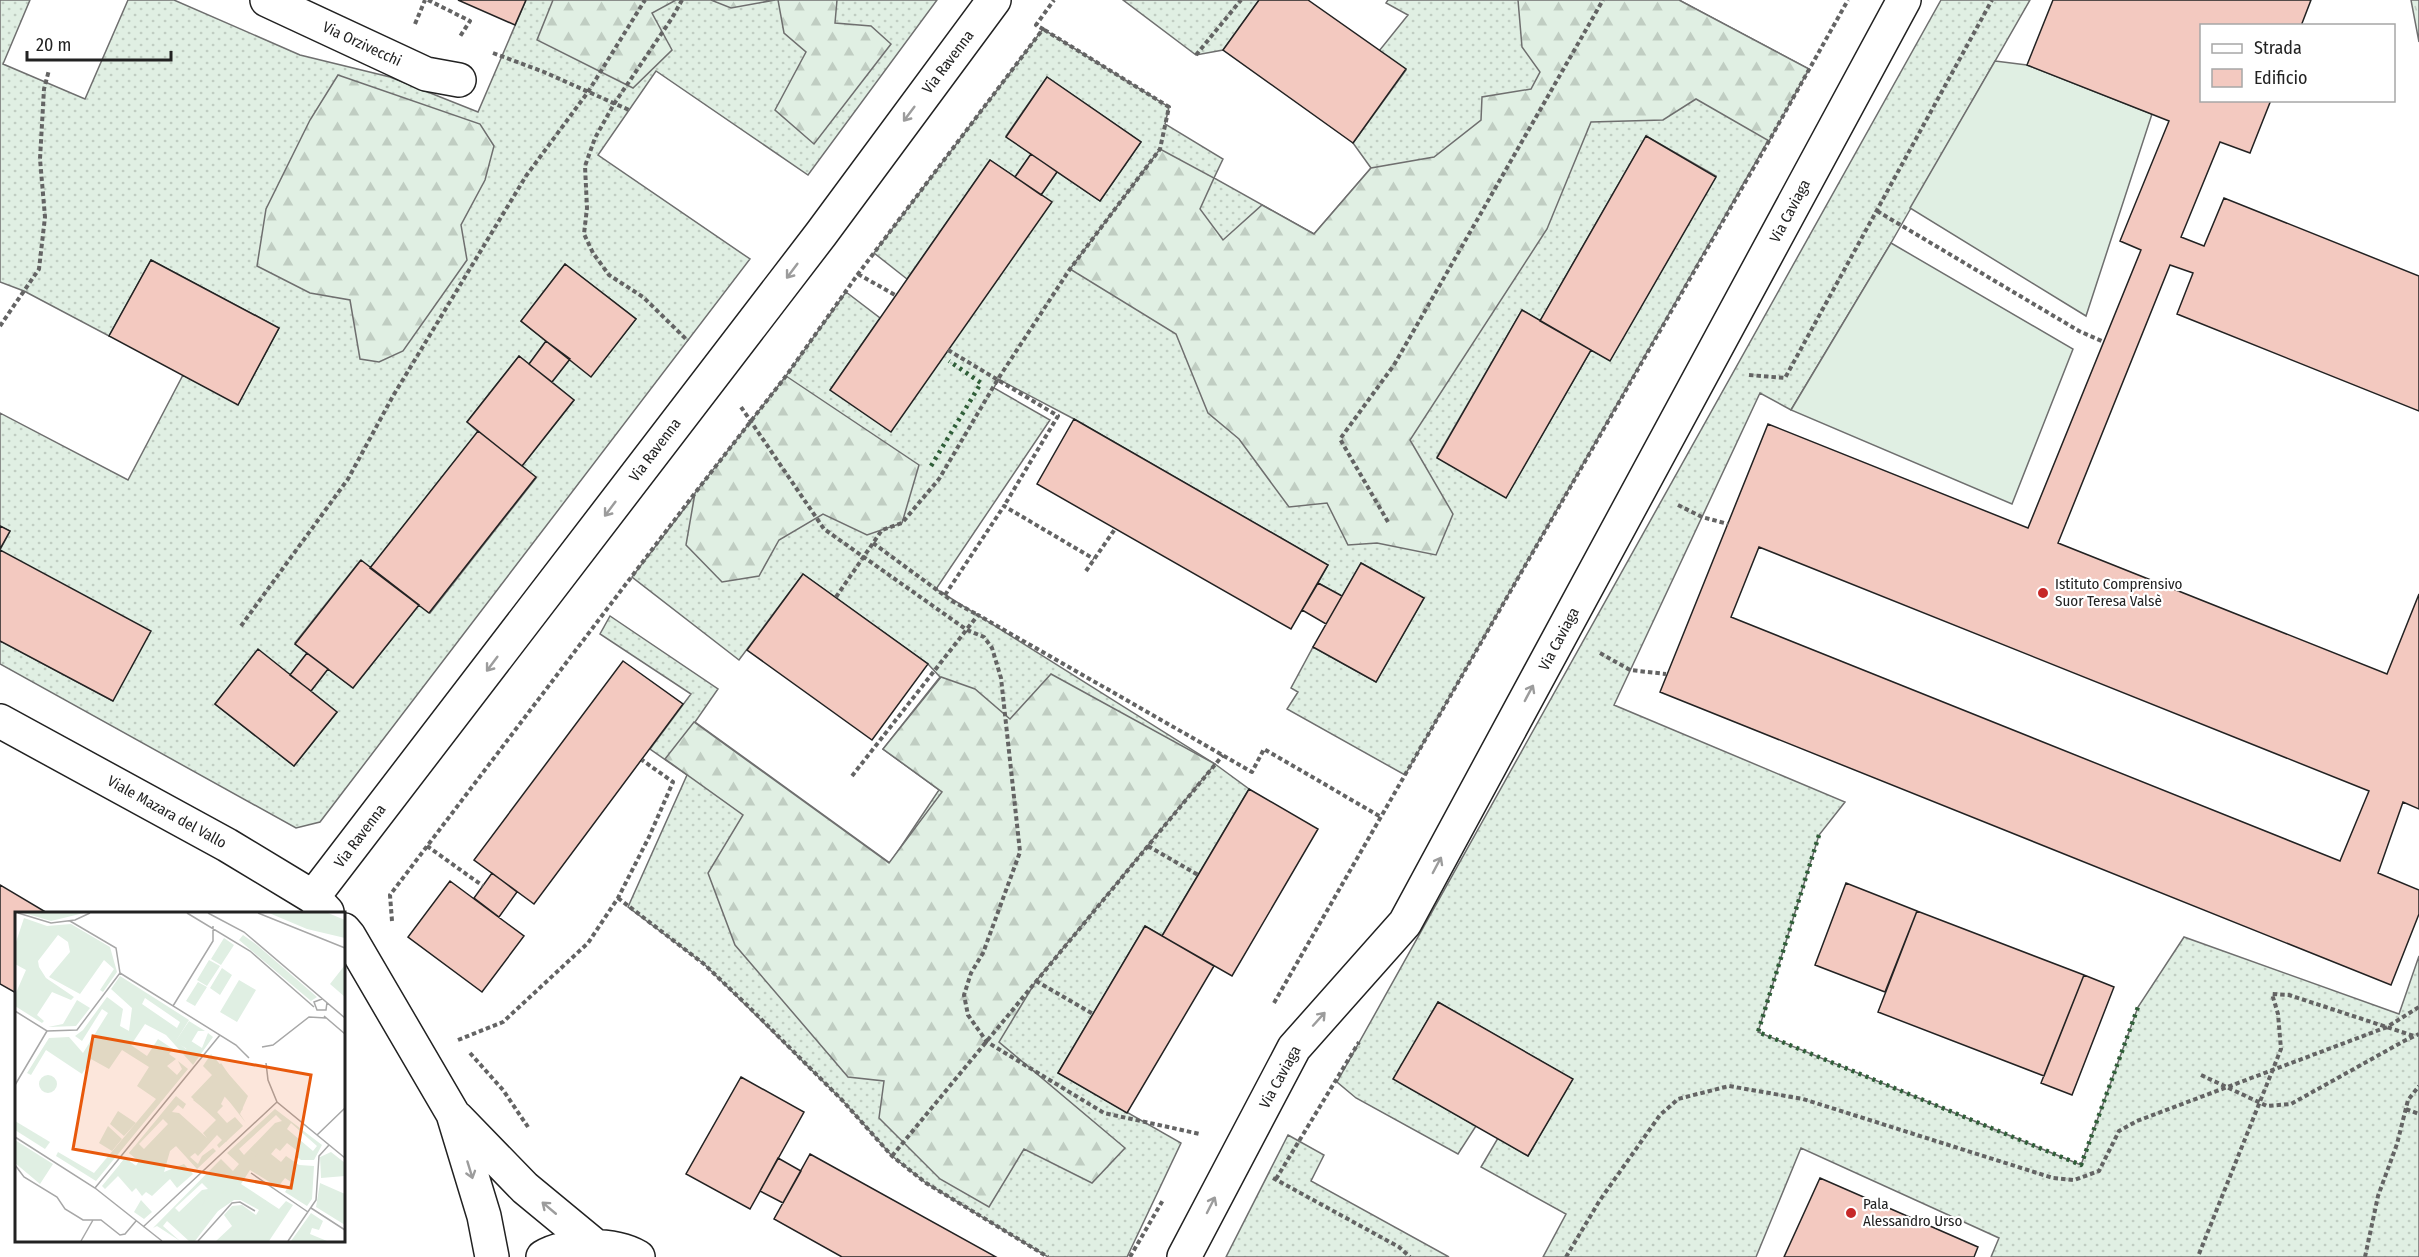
<svg xmlns="http://www.w3.org/2000/svg" width="2419" height="1257" font-family="'Fira Sans Condensed',sans-serif">
<style>
.grass{fill:url(#grass-dots);stroke:#6f6f6f;stroke-width:1.5;fill-rule:evenodd}
.forest{fill:url(#forest-firs);stroke:#6f6f6f;stroke-width:1.5}
.park{fill:url(#park-tufts);stroke:#6f6f6f;stroke-width:1.5}
.pitch{fill:#e0efe3;stroke:#6f6f6f;stroke-width:1.5}
.building{fill:#f3c9c0;stroke:#222;stroke-width:1.5;fill-rule:evenodd}
.lines{fill:none;stroke-linecap:round;stroke-linejoin:round}
.minor-casing{stroke:#222;stroke-width:36}
.path{stroke:#646464;stroke-width:4;stroke-dasharray:4.5 3;stroke-linecap:butt}
.minor{stroke:#fff;stroke-width:33}
.hedge{stroke:#2f5e38;stroke-width:4.5;stroke-dasharray:3 4.5;stroke-linecap:butt}
.oneway{stroke:#9c9c9c}
.poi-dot{fill:#c62828;stroke:#fff;stroke-width:2}
.labels{text-anchor:middle;stroke-width:4.5;stroke-linejoin:round;paint-order:stroke}
.street-label{font-size:15px;fill:#222;stroke:#fff}
.poi-label{font-size:15px;fill:#222;stroke:#fff;text-anchor:start}
.inset-road{fill:none;stroke:#a7a7a7;stroke-width:1.5}
.view{fill:#e8590c;fill-opacity:0.15;stroke:#e8590c;stroke-width:3}
.inset-edge{fill:none;stroke:#222;stroke-width:3}
</style>
<defs>
<pattern id="grass-dots" width="8" height="8" patternUnits="userSpaceOnUse" patternTransform="scale(1.5)"><rect width="8" height="8" fill="#e0efe3"/><path d="M2 2h.1M6 6h.1" fill="none" stroke="#c0cdc2" stroke-width="1.8" stroke-linecap="round"/></pattern>
<pattern id="forest-firs" width="22" height="20" patternUnits="userSpaceOnUse" patternTransform="scale(1.5)"><rect width="22" height="20" fill="#e0efe3"/><path d="M5 1l3.5 6h-7zM16 11l3.5 6h-7z" fill="#c0cdc2"/></pattern>
<pattern id="park-tufts" width="24" height="20" patternUnits="userSpaceOnUse" patternTransform="scale(1.5)"><rect width="24" height="20" fill="#e0efe3"/><path d="M3 7l-1-3M5 7V3M7 7l1-3M15 17l-1-3M17 17v-4M19 17l1-3" fill="none" stroke="#c0cdc2"/></pattern>
</defs>
<rect width="100%" height="100%" fill="#fff"/>
<path class="grass" d="M0,0h30l-27,64 82,35 43,-99h46l126,55 90,22 88,35 48,-112h411l-129,175 -152,-104 -58,84 152,104 -430,563 -24,6 -296,-164v-23l113,60 -113,-151 10,-19 -10,-5v-113l128,67 55,-105 55,29 41,-76 -128,-68 -42,76 -85,-45 -24,-9zM565,264l71,55 -45,57 -21,-17 -18,23 22,18 -52,66 14,12 -106,135 -11,-8 -66,83 -25,-19 -17,22 26,21 -43,54 -79,-62 43,-54 32,25 17,-22 -12,-10 65,-82 10,7 108,-136 -11,-10 52,-66 10,8 17,-23 -25,-20z
M1123,0h136l-36,50 -27,5z
M1388,0h291l130,69 -404,706 -118,-66 11,-17 -7,-4 22,-41 63,35 48,-84 -63,-35 -19,33 -24,-13 10,-18 -254,-146 -76,-40 -4,9 56,32 -114,169 279,175 34,25 -87,147 -17,-10 -87,147 123,70 -54,114h-79l-122,-74 -34,-27 -50,-56 -138,-136 -76,-57 59,-132 -37,-26 41,-55 -91,-60 10,-18 108,73 -23,33 195,141 49,-73 -56,-41 57,-72 -12,-13 -125,-90 -64,86 -107,-83 154,-201 60,-84 34,26 -50,72 221,-188 -10,-7 16,-23 43,29 41,-59 -94,-65 -41,59 25,18 -16,23 -25,-17 -83,119 -33,-26 169,-224 126,78 -4,17 58,35 -9,19 100,56 57,-66 -18,-25 53,-73 -27,-19 29,-36 -22,-12zM1646,136l70,40 -106,184 -19,-10 -85,147 -69,-40 85,-147 18,11z
M1941,0h89l-139,243 -100,167 -31,-17 -146,312 231,97 -26,33 -61,197 323,133 57,-158 46,-70 215,77 20,-58v301h-428l8,-19 -198,-90 -45,109h-213l23,-43 -85,-47 17,-29 30,18 44,-77 -134,-77 -44,77 82,47 -18,28 -102,-56 -19,-16z
M1288,1135l36,20 -13,26 138,76h-223z"/>
<path class="forest" d="M553,0h123l-24,13 20,37 -39,38 -96,-48z
M711,0h64l-44,8z
M778,0h59l-2,23 36,3 20,18 -77,100 -39,-34 31,-58 -22,-19z
M1518,0h161l130,69 -40,72 -73,-42 -33,21 -72,2 -44,107 -137,211 43,74 -17,41 -59,-12 -29,2 -21,-42 -38,4 -50,-68 -31,-26 -32,-79 -106,-65 90,-120 54,29 -14,31 23,31 39,-35 52,29 57,-66 63,-11 47,-37 1,-23 49,-8 9,-17 -18,-25z
M338,75l142,49 14,22 -9,34 -24,45 6,35 -64,91 -24,11 -19,-3 -10,-59 -40,-7 -53,-27 9,-57 44,-89z
M786,376l133,89 -17,58 -35,12 -44,-21 -44,26 -20,36 -37,6 -36,-37 9,-52z
M1051,674l164,90 -179,217 -37,61 126,106 -33,35 -68,-34 -35,58 -49,-28 -61,-61 5,-37 -36,-4 -113,-132 -27,-72 35,-58 -78,-56 29,-37 195,141 53,-71 -59,-43 58,-72 34,12 35,30z"/>
<path class="park" d="M2411,0h8v42z"/>
<path class="pitch" d="M1995,61l32,4 125,49 -66,202 -176,-108z
M1891,243l182,106 -61,155 -221,-94z"/>
<path class="building" d="M458,0h68l-11,25z
M1259,0h49l98,69 -53,74 -130,-93z
M2053,0h258l-10,26h-99v74h69l-21,53 -30,-11 -39,95 23,9 20,-48 195,78v135l-242,-97 16,-41 -23,-8 -112,278 329,131 32,-80v215l-16,-7 -25,71 41,17v24l-28,71 -731,-293 108,-268 260,104 113,-278 -21,-9 49,-120 -142,-56zM1759,547l610,244 -29,70 -609,-244z
M1047,77l94,65 -41,59 -94,-64z
M1646,136l70,41 -106,184 -70,-40z
M1031,154l26,18 -16,23 -26,-18z
M990,160l62,42 -161,230 -61,-42z
M151,260l128,68 -41,77 -129,-69z
M565,264l71,55 -45,58 -70,-56z
M1522,310l69,40 -85,148 -69,-40z
M546,341l24,18 -18,23 -23,-18z
M519,356l55,44 -52,66 -55,-44z
M1074,419l254,146 -37,64 -254,-145z
M478,431l58,46 -107,136 -59,-45z
M0,526l10,5 -10,18z
M0,550l151,81 -38,70 -113,-60z
M361,560l58,45 -66,83 -58,-44z
M1361,563l63,35 -48,84 -63,-35z
M803,574l125,90 -56,76 -125,-90z
M1318,583l24,13 -16,28 -24,-14z
M258,649l79,63 -43,54 -79,-62z
M307,653l21,16 -17,22 -21,-16z
M623,661l60,43 -149,200 -60,-44z
M1249,789l69,40 -86,147 -70,-40z
M492,873l25,19 -18,25 -25,-19z
M450,881l74,55 -42,56 -74,-55z
M1846,883l71,28 -32,81 -70,-27z
M0,885l49,29h-33v79l-16,-9z
M1917,911l167,64 -40,101 -166,-64z
M1145,926l69,40 -87,147 -69,-40z
M2084,975l30,12 -42,108 -31,-12z
M1438,1002l135,77 -45,77 -135,-77z
M741,1077l63,35 -54,97 -64,-35z
M810,1154l186,103h-154l-68,-38z
M778,1158l23,13 -18,32 -23,-12z
M1820,1178l158,69 -4,10h-190z"/>
<g class="lines">
<defs>
<path id="minor" d="M267,0l159,74 33,6
M0,721l227,124 86,52 14,15
M313,897l508,-663 173,-234
M344,930l5,6 104,178 31,102 8,41
M457,1118l68,70 69,57
M543,1257c23,-14 71,-14 95,0
M1184,1257l110,-209 111,-125 499,-923"/>
</defs>
<use href="#minor" class="minor-casing"/>
<path class="path" d="M428,0l42,21 -11,17
M682,0l-10,18 -58,86 -19,34 -10,28 2,42 -3,26 9,19 16,22 34,22 45,44
M415,24l10,-24
M493,53l51,19 85,38
M1196,55l45,-55
M1877,211l202,120 25,11
M858,274l37,21
M0,326l39,-57 6,-52 -5,-58 4,-70 5,-19
M948,350l110,66 -54,90
M1749,375l36,3 207,-378
M741,407l83,122 143,101 17,7 8,11 9,30 19,174 -37,101 -12,20 -7,22 4,20 19,27 117,71 96,21
M1678,505l24,12 26,7
M1388,522l-48,-83 54,-74 209,-365
M873,543l79,58 26,14
M1086,571l29,-42
M945,595l59,-89 90,53
M836,597l46,-67 20,-7 37,-44 59,-100 72,-110 90,-120 9,-42 -126,-78
M241,626l107,-147 45,-83 133,-220 62,-84 57,-92
M1600,653l30,17 36,4
M852,776l126,-161 274,157 12,-23 117,68
M427,846l56,40
M1148,846l50,29
M618,898l86,66 45,43 93,93 50,56 34,27 122,74
M392,921l-2,-26 305,-402 91,-117 72,-102 185,-245 -7,-4 18,-25
M1036,981l57,33
M1274,1003l495,-862 79,-141
M458,1040l45,-18 85,-79 30,-45 31,-61 24,-55 -31,-22
M470,1053l33,37 25,37
M2201,1075l66,31 24,-2 113,-63 15,-7
M2406,1109l13,5
M892,1156l331,-401
M1273,1178l126,69 11,10
M1276,1179l83,-137
M2199,1254l82,-205 -3,-35 -6,-20 17,1 125,41
M1130,1257l33,-57
M1566,1257l34,-57 60,-85 18,-16 51,-13 74,13 250,79 21,2 25,-9 20,-40 18,-10 250,-94 32,-20
M2365,1257l13,-61 19,-52 11,-44 11,-14"/>
<use href="#minor" class="minor"/>
<path class="hedge" d="M931,466l50,-83 -32,-22
M1819,835l-61,197 323,133 57,-158"/>
</g>
<defs><path id="oneway-shaft" d="M-6 0H5M1.5-3L5.5 0L1.5 3" fill="none" stroke-width="1.6" stroke-linecap="round" stroke-linejoin="round" transform="scale(1.5)"/></defs>
<g class="oneway">
<use href="#oneway-shaft" transform="translate(909 114) rotate(127)"/>
<use href="#oneway-shaft" transform="translate(792 271) rotate(127)"/>
<use href="#oneway-shaft" transform="translate(610 509) rotate(127)"/>
<use href="#oneway-shaft" transform="translate(492 664) rotate(127)"/>
<use href="#oneway-shaft" transform="translate(1529 693) rotate(-62)"/>
<use href="#oneway-shaft" transform="translate(1437 865) rotate(-62)"/>
<use href="#oneway-shaft" transform="translate(1319 1019) rotate(-48)"/>
<use href="#oneway-shaft" transform="translate(470 1170) rotate(73)"/>
<use href="#oneway-shaft" transform="translate(1211 1205) rotate(-63)"/>
<use href="#oneway-shaft" transform="translate(549 1208) rotate(-140)"/>
</g>
<g class="poi-dot">
<circle cx="2043" cy="593" r="6"/>
<circle cx="1851" cy="1213" r="6"/>
</g>
<g class="labels">
<g class="street-label">
<text transform="translate(362 44) rotate(25)" y="5">Via Orzivecchi</text>
<text transform="translate(948 62) rotate(-53)" y="5">Via Ravenna</text>
<text transform="translate(1790 211) rotate(-62)" y="5">Via Caviaga</text>
<text transform="translate(655 450) rotate(-53)" y="5">Via Ravenna</text>
<text transform="translate(1559 639) rotate(-62)" y="5">Via Caviaga</text>
<text transform="translate(167 812) rotate(29)" y="5">Viale Mazara del Vallo</text>
<text transform="translate(360 836) rotate(-53)" y="5">Via Ravenna</text>
<text transform="translate(1280 1077) rotate(-61)" y="5">Via Caviaga</text>
</g>
<g class="poi-label">
<text x="2055" y="589">Istituto Comprensivo<tspan x="2055" dy="17">Suor Teresa Valsè</tspan></text>
<text x="1863" y="1209">Pala<tspan x="1863" dy="17">Alessandro Urso</tspan></text>
</g>
</g>
<g transform="translate(15 912)">
<rect width="330" height="330" fill="#fff"/>
<path d="M9,6l23,8 24,-2 39,23 7,25 -14,20 -3,-2 14,-21 -10,-9 -24,34 -31,-17 21,-25 -2,-10 -10,-7 -20,26 1,6 7,11 28,19 -3,3 -19,-8 -15,23 7,6 -2,2 -27,-17v-11l11,-25 -11,-6v-19zM228,23l14,10 60,52 -6,4 -72,-61zM105,64l69,44 -13,21 10,8 5,-8 11,7 6,-15 5,4 -20,28 -27,-30 -21,-11 -14,21 16,11 11,-17 15,10 -4,5 7,5 -9,7 10,9 5,-6 -4,-8 10,8 -92,112 -40,-25 2,-4 36,21 62,-74 -19,-13 12,-19 -27,-17 -13,19 -18,-10 -9,15 -36,-24 -15,25 -4,-2 22,-35 20,-1 14,16 25,-40 -6,-4 -20,32 -7,-5 8,-6 24,-33 16,12 -3,17 9,5 3,-23 -21,-19zM130,86l35,24 -3,6 -35,-24zM62,88l13,8 -14,18 -28,1 15,-3zM196,142l37,42 -8,18 6,9 -21,-27 -8,16 10,11 8,-6 8,9 -24,22 -2,-3 5,-5 -5,-5 -19,21 -3,-3 -5,4 8,7 4,-8 11,-8 3,3 -19,18 -21,-23 -6,5 -6,21 20,-8 9,10 -16,14 -7,-9 -18,17 -6,-4 -4,4 -6,-8 -4,4 -14,-16 -13,13 -3,-3 23,-28 11,8 3,-5 -10,-8 47,-57 10,8 -3,5 -5,-4 -6,7 7,1 28,25 -4,-5 13,-13 -25,-23 21,-22 -9,-9zM148,207l5,5 -24,25 -5,-5zM260,197l47,36 -8,15h-13l-4,-3 2,-5 -12,-9 -7,8 -4,-3 -5,6 10,8 5,-6 13,9 15,1 -2,33 -5,7 -22,-14 6,-10 -6,-4 -7,9 -28,-17 -9,14 38,25 7,-8 7,4 -24,36h-53l16,-15 -8,-11 8,-9 10,-1 14,10 3,-5 -22,-12 -19,13 -23,30h-6l-22,-20 -4,5 17,15 -23,-15 -4,2 68,-69 12,12 6,-7 -12,-11zM261,203l6,6 -7,2 -31,32 -5,-6zM276,211l26,23 -4,5 -26,-22zM187,271l6,6 -6,1 -23,22 -4,-4zM305,271l25,11v31l-29,-18zM126,288l11,12 -8,7 -10,-7zM296,301l12,8 -4,9 -7,-2 -2,6 17,7h-36z" fill="#e0efe3" fill-rule="evenodd"/>
<path d="M206,151l19,28 -3,12 6,6 -3,3 -16,-16 -5,6 4,4 -6,6 -6,-5 -4,4 -14,-11 24,-22 -9,-11 3,-3 6,4zM155,203l13,7 7,17 9,8 -10,9 -5,-9 -8,-1 -22,10v9l12,10 -6,8 -12,4 -9,-15 -10,10 -8,-6 -1,-12 5,-6 11,8 3,-5 -10,-8 5,-6 6,5h9l22,-26zM216,212l7,4 -12,14 -11,-11 3,-5 7,2zM245,238l12,10 -11,16 -13,-9zM316,240l14,11v13l-24,2 -1,-21zM205,250l1,13 11,1 3,-6 8,6 -5,7 4,6 16,12 8,-1 -1,8 -19,-8h-17v-13l-8,7 4,-1 2,9 -8,8 -11,8 -13,1 17,-32 -9,-8 5,-6 7,2 -4,-5z" fill="#e0efe3"/>
<path d="M9,1h60l-33,8zM254,1h59l17,7v18l-38,-9zM174,109l16,10h-7l-11,18 -12,-7zM0,228l38,24 -13,20 -25,-21z" fill="#e0efe3"/>
<path d="M0,209l35,21 -5,7 -30,-19z" fill="#e0efe3"/>
<path d="M209,26l10,7 -13,20 -10,-6zM194,48l11,6 -13,20 -10,-6zM330,53v32l-15,-13zM207,56l10,7 -12,20 -10,-7zM224,68l17,10 -19,32 -17,-10zM183,70l9,5 -12,19 -9,-5zM24 172a9 9 0 1 1 18 0a9 9 0 1 1-18 0ZM103,199l18,12 -12,13 -14,-12zM93,214l14,13 -10,12 -13,-8z" fill="#e0efe3"/>
<path class="inset-road" d="M3,1l33,10 24,-3 15,-7M172,1l63,38 64,56M193,1l36,19 101,86M243,1l87,35M105,61l116,72 13,13M307,87l-8,3 3,8h9l1,-8M158,94l40,-65v-15M0,99l32,20 30,-1 43,-57 -4,-25 -46,-27M309,104l21,18M247,135l11,-2 36,-28 17,1M251,151l2,17 9,22 68,56M0,173l32,-54M302,223l28,-27M0,225l80,51 67,53M0,253l9,12 33,20 8,12 18,11h18l19,15 5,-1 11,-13M236,261l57,39M80,276l125,-153M296,296l34,22M128,315l134,-125M66,329l12,-21M183,329l34,-38 8,-1 15,9M273,329l28,-41 3,-44 10,-11"/>
<path class="view" d="M78,124l218,39 -20,113 -218,-39z"/>
<rect width="330" height="330" class="inset-edge"/>
</g>
<rect x="2200" y="24" width="195" height="78" fill="#ffffff" stroke="#a7a7a7" stroke-width="1.5"/>
<rect x="2212" y="44" width="30" height="9" fill="#ffffff" stroke="#a7a7a7" stroke-width="1.5"/>
<text x="2254" y="54" font-size="18" fill="#222222">Strada</text>
<rect x="2212" y="69" width="30" height="18" fill="#f3c9c0" stroke="#a7a7a7" stroke-width="1.5"/>
<text x="2254" y="84" font-size="18" fill="#222222">Edificio</text>
<path d="M27 51v9h144v-9" fill="none" stroke="#222222" stroke-width="3"/>
<text x="36" y="51" font-size="18" fill="#222222" stroke="#ffffff" stroke-width="4.5" paint-order="stroke">20 m</text>
</svg>
